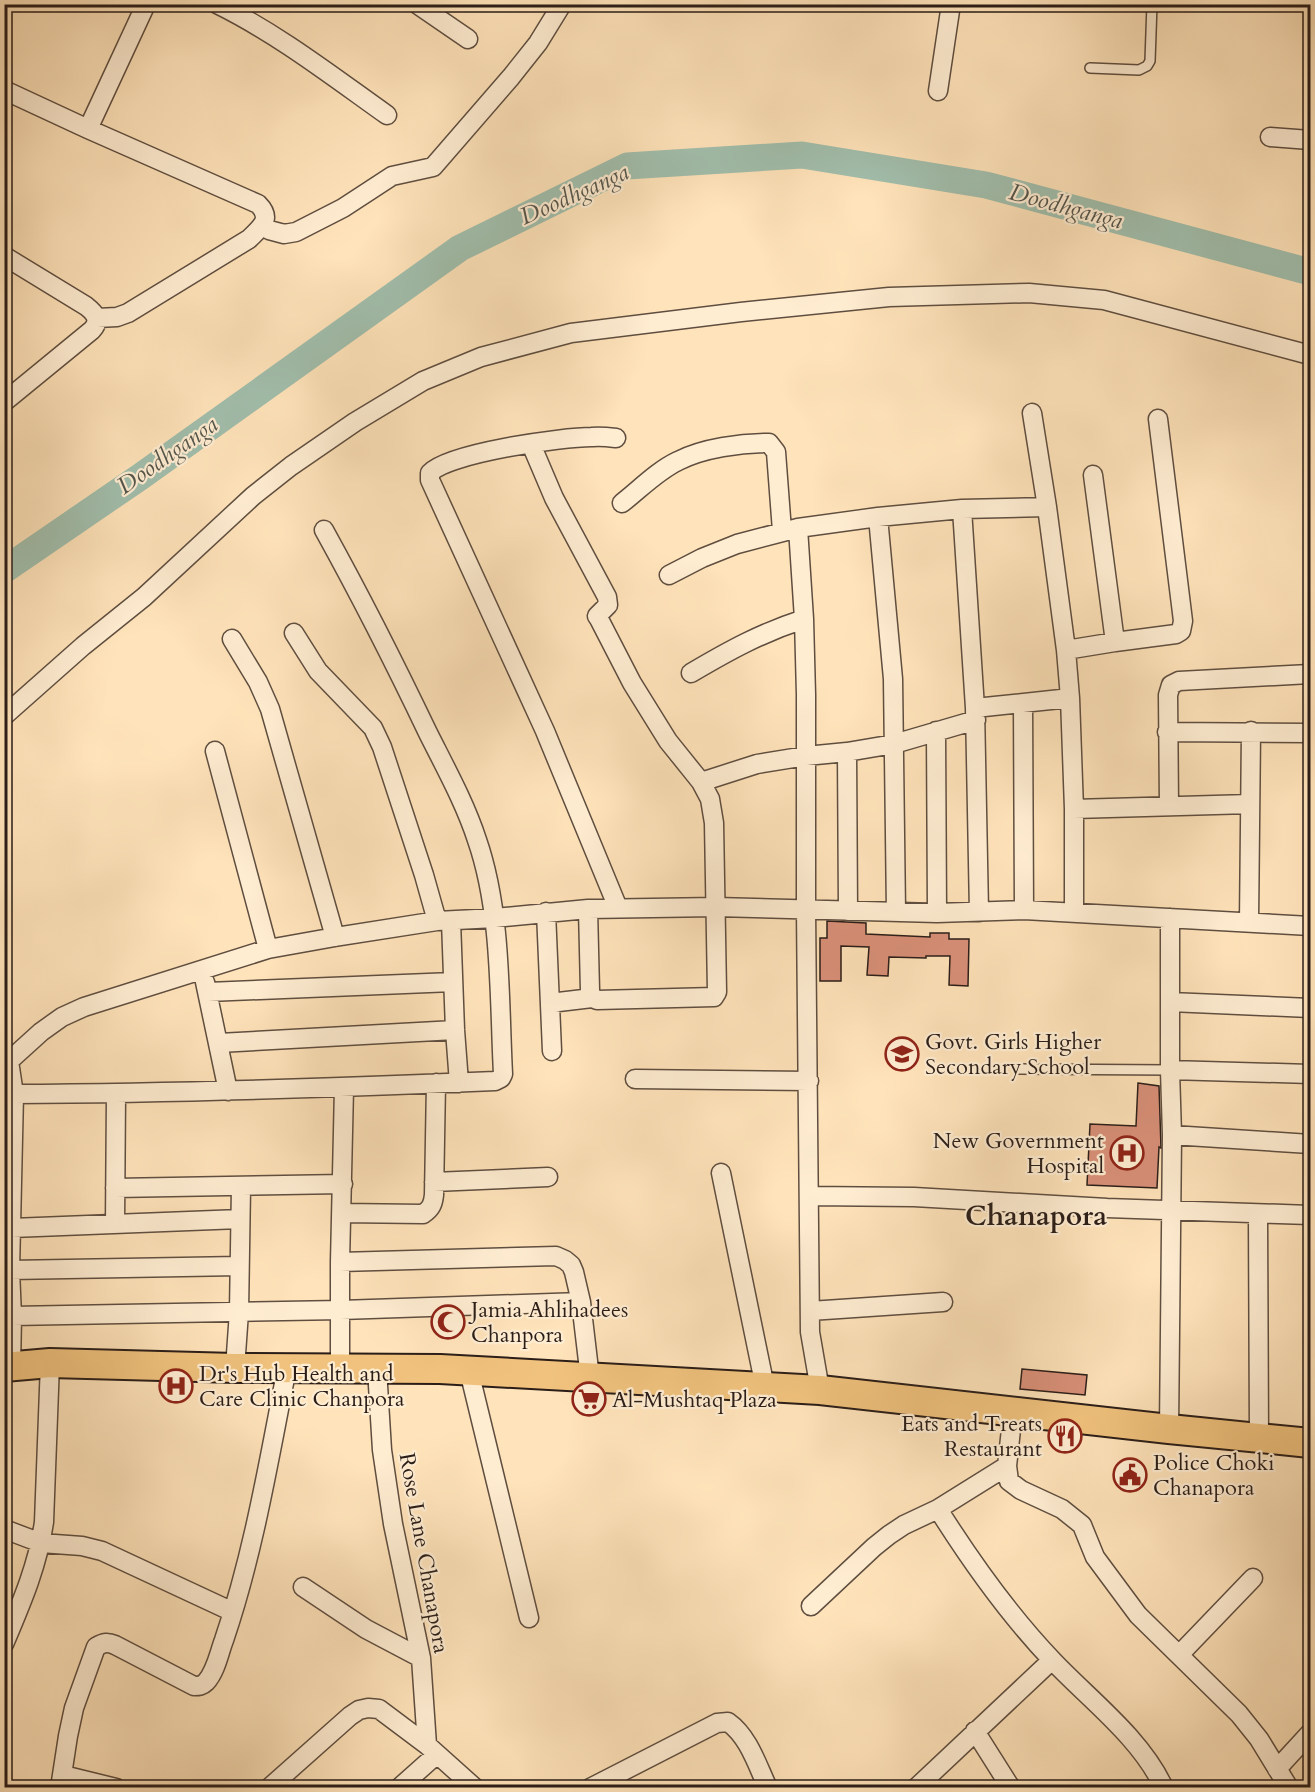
<svg xmlns="http://www.w3.org/2000/svg" width="1315" height="1792" font-family="Cardo,serif">
<style>
.lines{fill:none;stroke-linecap:round;stroke-linejoin:round}
.river{stroke:#a1beac;stroke-width:27}
.building{fill:#d99079;stroke:#2a1d18;stroke-width:1.5}
.lane-casing{stroke:#5f4e40;stroke-width:12}
.street-casing{stroke:#5f4e40;stroke-width:21}
.primary-casing{stroke:#2a1d18;stroke-width:32}
.lane{stroke:#ffedd2;stroke-width:9}
.street{stroke:#ffedd2;stroke-width:18}
.primary{stroke:#f0c27d;stroke-width:28}
.labels{text-anchor:middle;stroke-width:4.5;stroke-linejoin:round;paint-order:stroke}
.poi-label{font-size:22px;fill:#2a1d18;stroke:#ffedd2;text-anchor:start}
.street-label{font-size:22px;fill:#2a1d18;stroke:#ffedd2}
.water-label{font-size:24px;font-style:italic;fill:#54554c;stroke:#ffedd2}
.district-label{font-size:28px;font-weight:bold;fill:#2a1d18;stroke:#ffedd2}
</style>
<rect width="100%" height="100%" fill="#ffe3ba"/>
<filter id="stains"><feTurbulence type="fractalNoise" baseFrequency=".00333" numOctaves="4"/><feColorMatrix values="0 0 0 0 .2 0 0 0 0 .09 0 0 0 0 .02 0 0 0 .5 -.17"/></filter>
<radialGradient id="worn" r=".72"><stop offset=".6" stop-color="#630" stop-opacity="0"/><stop offset="1" stop-color="#630" stop-opacity=".3"/></radialGradient>
<g class="lines">
<path class="river" d="M4,570l136,-93 320,-229 167,-82 175,-11 184,30 324,87"/>
</g>
<path class="building" d="M827,921l39,2v11l64,3v-4h19v6h20l-1,47 -19,-1 1,-29h-24v2l-37,-1 -1,19 -21,-1 2,-28 -28,-1v35h-21v-43h7z
M1138,1083l21,3 2,62 -2,-1 -2,41 -70,-3 3,-61 46,2z
M1022,1369l65,6 -2,20 -65,-6z"/>
<g class="lines">
<defs>
<path id="lane" d="M1090,68l49,2 8,-4 3,-5 2,-57
M1018,1069l152,1"/>
<path id="street" d="M217,4c61,30 115,72 170,111
M417,4l51,35
M4,90l84,39 170,75c15,15 3,23 -9,35l-121,74 -11,4 -20,1
M938,91l13,-87
M88,129l58,-125
M1270,137l40,3
M262,226l7,4 15,4 12,-2 47,-24 49,-32 41,-9 78,-90 27,-34 24,-39
M4,256l82,50c9,7 15,14 6,24l-88,72
M1032,413l15,94 19,143 4,48 4,111v103
M616,438c-8,-1 -16,-2 -24,-1 -30,0 -144,16 -162,36v7l115,251 73,177
M531,444l23,54 53,99 1,8 -11,11 2,3 33,64 36,58 33,41 9,17 4,24 3,169 -3,5 -117,3 -5,-2 -2,-7 -2,-82
M1093,475l22,167
M622,503c18,-14 35,-32 56,-42 25,-13 63,-18 91,-18l7,9 6,79
M962,509l13,199 4,204
M878,517l15,162 3,233
M798,528l6,91 2,76v214l4,423 10,58
M669,575l33,-17 35,-14 61,-16 80,-11 84,-8 85,-2
M294,633l24,38 55,57 9,19 42,128 13,46
M232,639l26,43 12,27 65,228
M1066,650l49,-8 61,-8 5,-3 2,-10 -25,-202
M691,673c39,-23 70,-40 113,-54
M1023,703l1,207
M975,708l95,-10
M4,716l79,-70 61,-49 109,-101 38,-30 64,-44 68,-41 58,-24 90,-24 170,-21 148,-15 140,-4 75,7 206,55
M936,731l1,182
M1167,732l143,1
M215,751l53,198
M847,752l1,159
M701,782l56,-18 49,-8 41,-4 47,-8 82,-24
M1169,806l-1,-111 3,-10 8,-4 131,-7
M1074,809l176,-5
M546,912l6,139
M451,921l4,109 4,53
M1249,922l2,-191
M205,982l23,109
M208,992l245,-10
M1170,1002l140,6
M550,1003l42,-5
M219,1043l236,-13
M9,1061l5,33 -4,176 2,46 -1,51
M4,1062l5,-1 32,-29 21,-15 22,-10 184,-58 67,-12 102,-16 58,-3 93,-9 128,-2 221,6 87,-3 286,16
M1170,1070l140,4
M635,1079l174,2
M4,1098l10,-4c160,-1 320,-6 481,-13l6,-3 2,-4c-4,-76 -1,-162 -26,-234 -12,-37 -32,-73 -49,-107 -33,-69 -67,-136 -104,-203
M1172,1135l138,9
M721,1173l44,214
M434,1182l114,-5
M115,1188l228,-4
M809,1196l105,1 193,11 203,7
M342,1213l81,1c8,-5 10,-10 11,-19l2,-112
M1258,1214l1,224
M115,1224l1,-130
M12,1228l228,-9
M340,1262l216,-6 9,4 6,5 3,7 7,30 9,76
M10,1270l229,-4
M810,1311l133,-9
M12,1316l329,-6 240,-8
M235,1368l4,-56 2,-125
M340,1369v-107l4,-174
M377,1369l5,81 11,74 28,134 6,87
M469,1371l60,247
M1013,1411l-6,55 2,15 12,9 41,19 20,16 13,32 43,58 101,99 20,25 30,49
M1169,1429l3,-294 -2,-65v-152
M938,1509c34,54 71,106 115,152 37,39 88,77 111,127
M4,1529l37,14 41,3 20,5 131,61
M303,1587l63,42 55,29
M811,1606l63,-59 15,-12 15,-10 34,-16 69,-43
M4,1644c17,-40 34,-79 40,-122l6,-159
M1179,1655l74,-77
M975,1731l36,57
M1277,1769l33,-36
M63,1775l53,13
M60,1788l8,-52 6,-28 22,-61c8,-5 12,-5 19,-2l79,41c5,0 8,0 12,-4 10,-11 13,-29 18,-42 30,-88 45,-181 63,-272
M269,1788l81,-72 9,-6 9,-2 11,1 48,36 48,43
M399,1788l37,-33
M590,1788l127,-65 11,-1c21,15 29,43 40,66
M916,1788l136,-128"/>
<path id="primary" d="M4,1367l46,-4 185,5 205,1 380,21 349,39 141,14"/>
</defs>
<use href="#lane" class="lane-casing"/>
<use href="#street" class="street-casing"/>
<use href="#primary" class="primary-casing"/>
<use href="#lane" class="lane"/>
<use href="#street" class="street"/>
<use href="#primary" class="primary"/>
</g>
<defs>
<symbol id="school-ring" viewBox="-11 -11 22 22"><circle r="9.5" fill="#ffedd2" stroke="#8f2418" stroke-width="1.5"/><path d="M0-5L7-2L0 1L-7-2ZM-4 1L0 2.5L4 1V4Q0 6-4 4Z" fill="#8f2418"/></symbol>
<symbol id="hospital-ring" viewBox="-11 -11 22 22"><circle r="9.5" fill="#ffedd2" stroke="#8f2418" stroke-width="1.5"/><path d="M-5-5h3v3.5h4V-5h3V5h-3V1.5h-4V5h-3Z" fill="#8f2418"/></symbol>
<symbol id="mosque-ring" viewBox="-11 -11 22 22"><circle r="9.5" fill="#ffedd2" stroke="#8f2418" stroke-width="1.5"/><path d="M3.5-4.9A6 6 0 1 0 3.5 4.9A5 5 0 1 1 3.5-4.9Z" fill="#8f2418"/></symbol>
<symbol id="supermarket-ring" viewBox="-11 -11 22 22"><circle r="9.5" fill="#ffedd2" stroke="#8f2418" stroke-width="1.5"/><path d="M-6-5.5h2.5l.6 2H6L4.5 2H-2.5L-4.4-4H-6ZM-1.5 3.2a1.3 1.3 0 1 0 .1 0ZM3 3.2a1.3 1.3 0 1 0 .1 0Z" fill="#8f2418"/></symbol>
<symbol id="restaurant-ring" viewBox="-11 -11 22 22"><circle r="9.5" fill="#ffedd2" stroke="#8f2418" stroke-width="1.5"/><path d="M-5-6h1v4h1v-4h1v4h1v-4h1v5L-1.5 .5V6h-2V.5L-5-1ZM5-6V6H3V1.5H1.5Q1.5-4 5-6Z" fill="#8f2418"/></symbol>
<symbol id="civic-ring" viewBox="-11 -11 22 22"><circle r="9.5" fill="#ffedd2" stroke="#8f2418" stroke-width="1.5"/><path d="M-.6-6.5H3V-4.5H.6V-3L4-1V1h2V6H-6V1h2V-1L-.6-3ZM-1.2 2.5V6h2.4V2.5Z" fill="#8f2418"/></symbol>
</defs>
<g fill-rule="evenodd">
<use href="#school-ring" x="883" y="1035" width="38" height="38"/>
<use href="#hospital-ring" x="1108" y="1134" width="38" height="38"/>
<use href="#mosque-ring" x="429" y="1303" width="38" height="38"/>
<use href="#hospital-ring" x="157" y="1367" width="38" height="38"/>
<use href="#supermarket-ring" x="570" y="1380" width="38" height="38"/>
<use href="#restaurant-ring" x="1046" y="1417" width="38" height="38"/>
<use href="#civic-ring" x="1111" y="1456" width="38" height="38"/>
</g>
<g class="labels">
<g class="poi-label">
<text x="925" y="1049">Govt. Girls Higher<tspan x="925" dy="25">Secondary School</tspan></text>
<text x="1104" y="1148" text-anchor="end">New Government<tspan x="1104" dy="25">Hospital</tspan></text>
<text x="471" y="1317">Jamia Ahlihadees<tspan x="471" dy="25">Chanpora</tspan></text>
<text x="199" y="1381">Dr's Hub Health and<tspan x="199" dy="25">Care Clinic Chanpora</tspan></text>
<text x="612" y="1407">Al-Mushtaq Plaza</text>
<text x="1042" y="1431" text-anchor="end">Eats and Treats<tspan x="1042" dy="25">Restaurant</tspan></text>
<text x="1153" y="1470">Police Choki<tspan x="1153" dy="25">Chanapora</tspan></text>
</g>
<g class="street-label">
<text transform="translate(425 1553) rotate(80)" y="8">Rose Lane Chanapora</text>
</g>
<g class="water-label">
<text transform="translate(574 194) rotate(-24)" y="8">Doodhganga</text>
<text transform="translate(1066 206) rotate(15)" y="8">Doodhganga</text>
<text transform="translate(167 455) rotate(-35)" y="8">Doodhganga</text>
</g>
<g class="district-label">
<text x="1036" y="1225">Chanapora</text>
</g>
</g>
<rect width="1315" height="1792" fill="none" stroke="#ffe3ba" stroke-width="24"/>
<rect x="6" y="6" width="1303" height="1780" fill="none" stroke="#2a1d18" stroke-width="3"/>
<rect x="12" y="12" width="1291" height="1768" fill="none" stroke="#2a1d18" stroke-width="1.5"/>
<rect width="100%" height="100%" filter="url(#stains)"/>
<rect width="100%" height="100%" fill="url(#worn)"/>
</svg>
